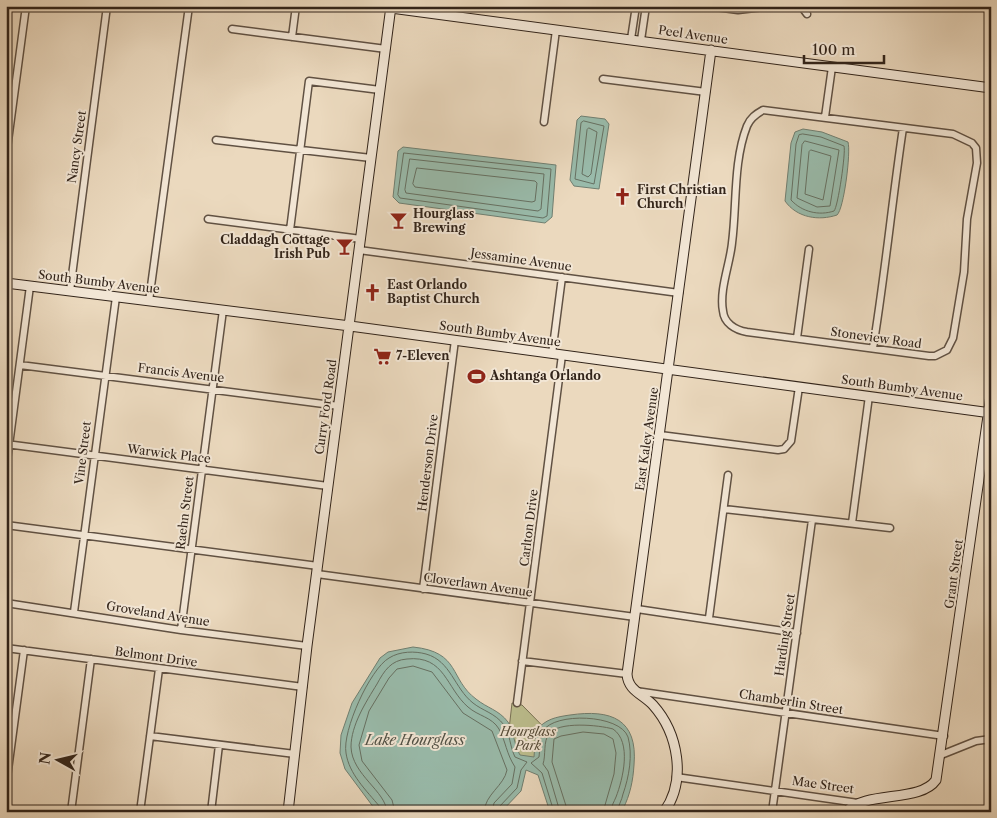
<svg xmlns="http://www.w3.org/2000/svg" width="997" height="818" font-family="'Libre Caslon Text',serif">
<style>
.green{fill:#bcbe8e;stroke:#777154}
.water{fill:#99bbab;stroke:#707f71}
.lines{fill:none;stroke-linecap:round;stroke-linejoin:round}
.shore{stroke:#667062;stroke-width:1}
.street-casing{stroke:#605143;stroke-width:9}
.secondary-casing{stroke:#32241a;stroke-width:11}
.street{stroke:#f2e6d5;stroke-width:6}
.secondary{stroke:#f2e6d5;stroke-width:9}
.labels{text-anchor:middle;stroke-width:4;stroke-linejoin:round;paint-order:stroke}
.street-label{font-size:12px;fill:#32241a;stroke:#f2e6d5}
.poi-label{font-size:12px;font-weight:bold;fill:#32241a;stroke:#f2e6d5;text-anchor:start}
.park-label{font-size:12px;font-style:italic;fill:#544a37;stroke:#f2e6d5}
.water-label{font-size:14px;font-style:italic;fill:#515146;stroke:#f2e6d5}
</style>
<rect width="100%" height="100%" fill="#ebd9be"/>
<filter id="stains"><feTurbulence type="fractalNoise" baseFrequency=".004" numOctaves="4"/><feColorMatrix values="0 0 0 0 .2 0 0 0 0 .09 0 0 0 0 .02 0 0 0 .5 -.17"/></filter>
<radialGradient id="worn" r=".72"><stop offset=".6" stop-color="#630" stop-opacity="0"/><stop offset="1" stop-color="#630" stop-opacity=".3"/></radialGradient>
<path class="green" d="M512,703l10,2 61,62 -77,-11z"/>
<path class="water" d="M581,116l24,3 4,5 -10,65 -25,-3 -4,-6 7,-60z
M803,129l19,3 26,10c3,10 -4,67 -11,73 -18,6 -40,3 -52,-14l6,-58 4,-11z
M403,147l153,18 -4,52 -7,6 -146,-20 -6,-6 5,-46z
M413,647c48,5 36,32 63,52 11,9 23,11 32,23 6,10 6,23 12,33l14,2 2,-26c9,-12 20,-14 34,-16 41,-6 68,4 64,50 -1,16 -4,30 -11,44l-3,3h-70l-12,-37 -12,-5 -5,21 -20,21h-124l-32,-43 -5,-16 1,-18 11,-32 28,-45 8,-6z"/>
<g class="lines">
<path class="shore" d="M584,121l20,5 -10,58 -19,-5 6,-56z
M589,128l8,4 -6,42 -3,3 -6,-3 5,-44z
M803,134l18,3 23,9c2,6 -6,61 -10,65 -15,5 -32,1 -43,-11l5,-56 3,-9z
M805,141l34,9 -9,56 -13,1 -20,-9 5,-53z
M811,150l20,6 -8,44 -18,-6 4,-42z
M404,153l147,16 -4,47 -4,2 -143,-20 -2,-3z
M410,159l134,15 -3,35 -3,2 -132,-18 -1,-3z
M417,168l118,13 2,2 -2,18 -3,1 -117,-15 -2,-3z
M381,812l-1,-5c-14,-17 -31,-33 -34,-54 -4,-22 24,-84 43,-95 11,-7 26,-7 37,-4 25,7 28,34 47,49 10,8 22,10 31,22 6,9 6,22 11,32l12,5 -6,8 -4,18 -18,19 -1,5
M387,812c-1,-21 -35,-37 -36,-65 0,-22 15,-45 26,-63 7,-13 14,-24 30,-25 38,-4 39,29 61,48 10,9 24,10 31,22 7,13 7,24 16,38l-3,17 -18,19 -2,9
M395,812l-3,-12 -30,-39 -3,-16 10,-34 20,-33 8,-9 16,-3 19,6 31,41 29,18 15,39c-3,16 -22,24 -23,42
M554,812l-12,-39 -11,-10 8,-6c1,-7 0,-19 4,-26 11,-19 77,-17 85,6 5,18 1,40 -5,57 -1,6 -5,12 -6,18
M560,812l-12,-41 -5,-7c3,-8 0,-23 6,-30 9,-13 50,-9 64,-5 19,13 10,50 3,68 -2,5 -5,9 -5,15
M568,812l-16,-50 2,-23 7,-3 22,-4 21,2 9,5 3,14 -2,21 -11,38"/>
<defs>
<path id="street" d="M380,6l11,2
M708,6l30,4 33,-4
M801,6l6,8
M232,29l154,20
M292,37l4,-31
M631,39l5,-33
M641,40l5,-34
M603,79l103,13
M763,110l190,24 19,9 4,5 1,15 -10,56 -3,53 -11,66 -6,12 -12,6h-6l-182,-24c-12,-2 -23,-9 -24,-21 -4,-21 7,-47 9,-68 5,-38 1,-81 15,-117 3,-8 9,-12 16,-16z
M825,117l7,-50
M544,122l12,-92
M216,140l155,18
M6,156l20,-150
M208,219l153,20
M290,230l19,-149 71,9
M359,250l320,43
M70,291l37,-285
M149,301l40,-295
M797,338l12,-89
M873,348c12,-73 19,-147 30,-220
M552,354l10,-77
M20,365l319,41
M660,435l118,15 6,-1 7,-8 8,-54
M6,444l322,42
M6,468l24,-182
M724,509l166,19
M852,523l17,-127
M6,525l312,41
M317,574l318,43
M423,589l32,-249
M6,603l175,27 126,16
M637,609l160,24
M74,612l42,-315
M709,618l19,-143
M181,630l42,-320
M6,648l297,39
M522,661l105,13
M636,691l308,45
M517,703l45,-348
M150,736l145,18
M941,755l35,-14 15,-2
M676,777l182,26
M6,785l18,-135
M71,812l20,-153
M140,812l19,-143
M211,812l8,-67
M772,812l40,-292"/>
<path id="secondary" d="M391,8l600,80
M6,283l344,43 641,87
M288,812l19,-166 84,-640
M664,812c23,-32 14,-79 -11,-107 -10,-11 -25,-14 -26,-31l84,-624
M846,812c20,-22 74,-9 90,-32l55,-385"/>
</defs>
<use href="#street" class="street-casing"/>
<use href="#secondary" class="secondary-casing"/>
<use href="#street" class="street"/>
<use href="#secondary" class="secondary"/>
</g>
<defs>
<symbol id="church-bare" viewBox="-9 -9 18 18"><path d="M-1.2-6h2.4v3.5h3.3v2.4h-3.3V6h-2.4V-.1h-3.3v-2.4h3.3Z" fill="#8f2418" stroke="#f2e6d5" stroke-width="2.5" paint-order="stroke"/></symbol>
<symbol id="bar-bare" viewBox="-9 -9 18 18"><path d="M-6-5H6L.8 .8V4.5H3.5V6h-7V4.5H-.8V.8Z" fill="#8f2418" stroke="#f2e6d5" stroke-width="2.5" paint-order="stroke"/></symbol>
<symbol id="supermarket-bare" viewBox="-9 -9 18 18"><path d="M-6-5.5h2.5l.6 2H6L4.5 2H-2.5L-4.4-4H-6ZM-1.5 3.2a1.3 1.3 0 1 0 .1 0ZM3 3.2a1.3 1.3 0 1 0 .1 0Z" fill="#8f2418" stroke="#f2e6d5" stroke-width="2.5" paint-order="stroke"/></symbol>
<symbol id="stadium-bare" viewBox="-9 -9 18 18"><path d="M0-5a6.5 5 0 1 0 0 10a6.5 5 0 1 0 0-10ZM-3.5-1.8h7v3.6h-7Z" fill="#8f2418" stroke="#f2e6d5" stroke-width="2.5" paint-order="stroke"/></symbol>
</defs>
<g fill-rule="evenodd">
<use href="#church-bare" x="610" y="184" width="25" height="25"/>
<use href="#bar-bare" x="386" y="208" width="25" height="25"/>
<use href="#bar-bare" x="332" y="234" width="25" height="25"/>
<use href="#church-bare" x="360" y="280" width="25" height="25"/>
<use href="#supermarket-bare" x="370" y="344" width="25" height="25"/>
<use href="#stadium-bare" x="464" y="364" width="25" height="25"/>
</g>
<g class="labels">
<g class="street-label">
<text transform="translate(693 35) rotate(8)" y="4">Peel Avenue</text>
<text transform="translate(77 147) rotate(-82)" y="4">Nancy Street</text>
<text transform="translate(521 260) rotate(8)" y="4">Jessamine Avenue</text>
<text transform="translate(99 282) rotate(7)" y="4">South Bumby Avenue</text>
<text transform="translate(500 334) rotate(8)" y="4">South Bumby Avenue</text>
<text transform="translate(876 338) rotate(8)" y="4">Stoneview Road</text>
<text transform="translate(181 373) rotate(7)" y="4">Francis Avenue</text>
<text transform="translate(902 388) rotate(8)" y="4">South Bumby Avenue</text>
<text transform="translate(326 407) rotate(-82)" y="4">Curry Ford Road</text>
<text transform="translate(647 439) rotate(-82)" y="4">East Kaley Avenue</text>
<text transform="translate(83 453) rotate(-83)" y="4">Vine Street</text>
<text transform="translate(169 454) rotate(7)" y="4">Warwick Place</text>
<text transform="translate(428 463) rotate(-83)" y="4">Henderson Drive</text>
<text transform="translate(185 513) rotate(-83)" y="4">Raehn Street</text>
<text transform="translate(529 528) rotate(-83)" y="4">Carlton Drive</text>
<text transform="translate(954 574) rotate(-82)" y="4">Grant Street</text>
<text transform="translate(478 585) rotate(8)" y="4">Cloverlawn Avenue</text>
<text transform="translate(158 614) rotate(9)" y="4">Groveland Avenue</text>
<text transform="translate(785 635) rotate(-82)" y="4">Harding Street</text>
<text transform="translate(156 657) rotate(8)" y="4">Belmont Drive</text>
<text transform="translate(791 702) rotate(9)" y="4">Chamberlin Street</text>
<text transform="translate(823 785) rotate(8)" y="4">Mae Street</text>
</g>
<g class="poi-label">
<text x="637" y="194">First Christian<tspan x="637" dy="14">Church</tspan></text>
<text x="413" y="218">Hourglass<tspan x="413" dy="14">Brewing</tspan></text>
<text x="330" y="244" text-anchor="end">Claddagh Cottage<tspan x="330" dy="14">Irish Pub</tspan></text>
<text x="387" y="289">East Orlando<tspan x="387" dy="14">Baptist Church</tspan></text>
<text x="396" y="360">7-Eleven</text>
<text x="490" y="380">Ashtanga Orlando</text>
</g>
<g class="park-label">
<text x="528" y="736">Hourglass<tspan x="528" dy="14">Park</tspan></text>
</g>
<g class="water-label">
<text x="415" y="745">Lake Hourglass</text>
</g>
</g>
<rect width="997" height="818" fill="none" stroke="#ebd9be" stroke-width="25"/>
<rect x="8" y="8" width="982" height="803" fill="none" stroke="#32241a" stroke-width="2.5"/>
<rect x="12" y="12" width="972" height="793" fill="none" stroke="#32241a"/>
<g transform="translate(58 760) rotate(278)" stroke="#f2e6d5" stroke-width="4" paint-order="stroke">
<path d="M0-4L9 19L0 12L-9 19Z" fill="#32241a"/>
<text y="-8" font-size="14" font-weight="bold" text-anchor="middle" fill="#32241a">N</text>
</g>
<path d="M804 55v8h80v-8" fill="none" stroke="#32241a" stroke-width="2.5"/>
<text x="812" y="55" font-size="15" fill="#32241a" stroke="#f2e6d5" stroke-width="4" paint-order="stroke">100 m</text>
<rect width="100%" height="100%" filter="url(#stains)"/>
<rect width="100%" height="100%" fill="url(#worn)"/>
</svg>
